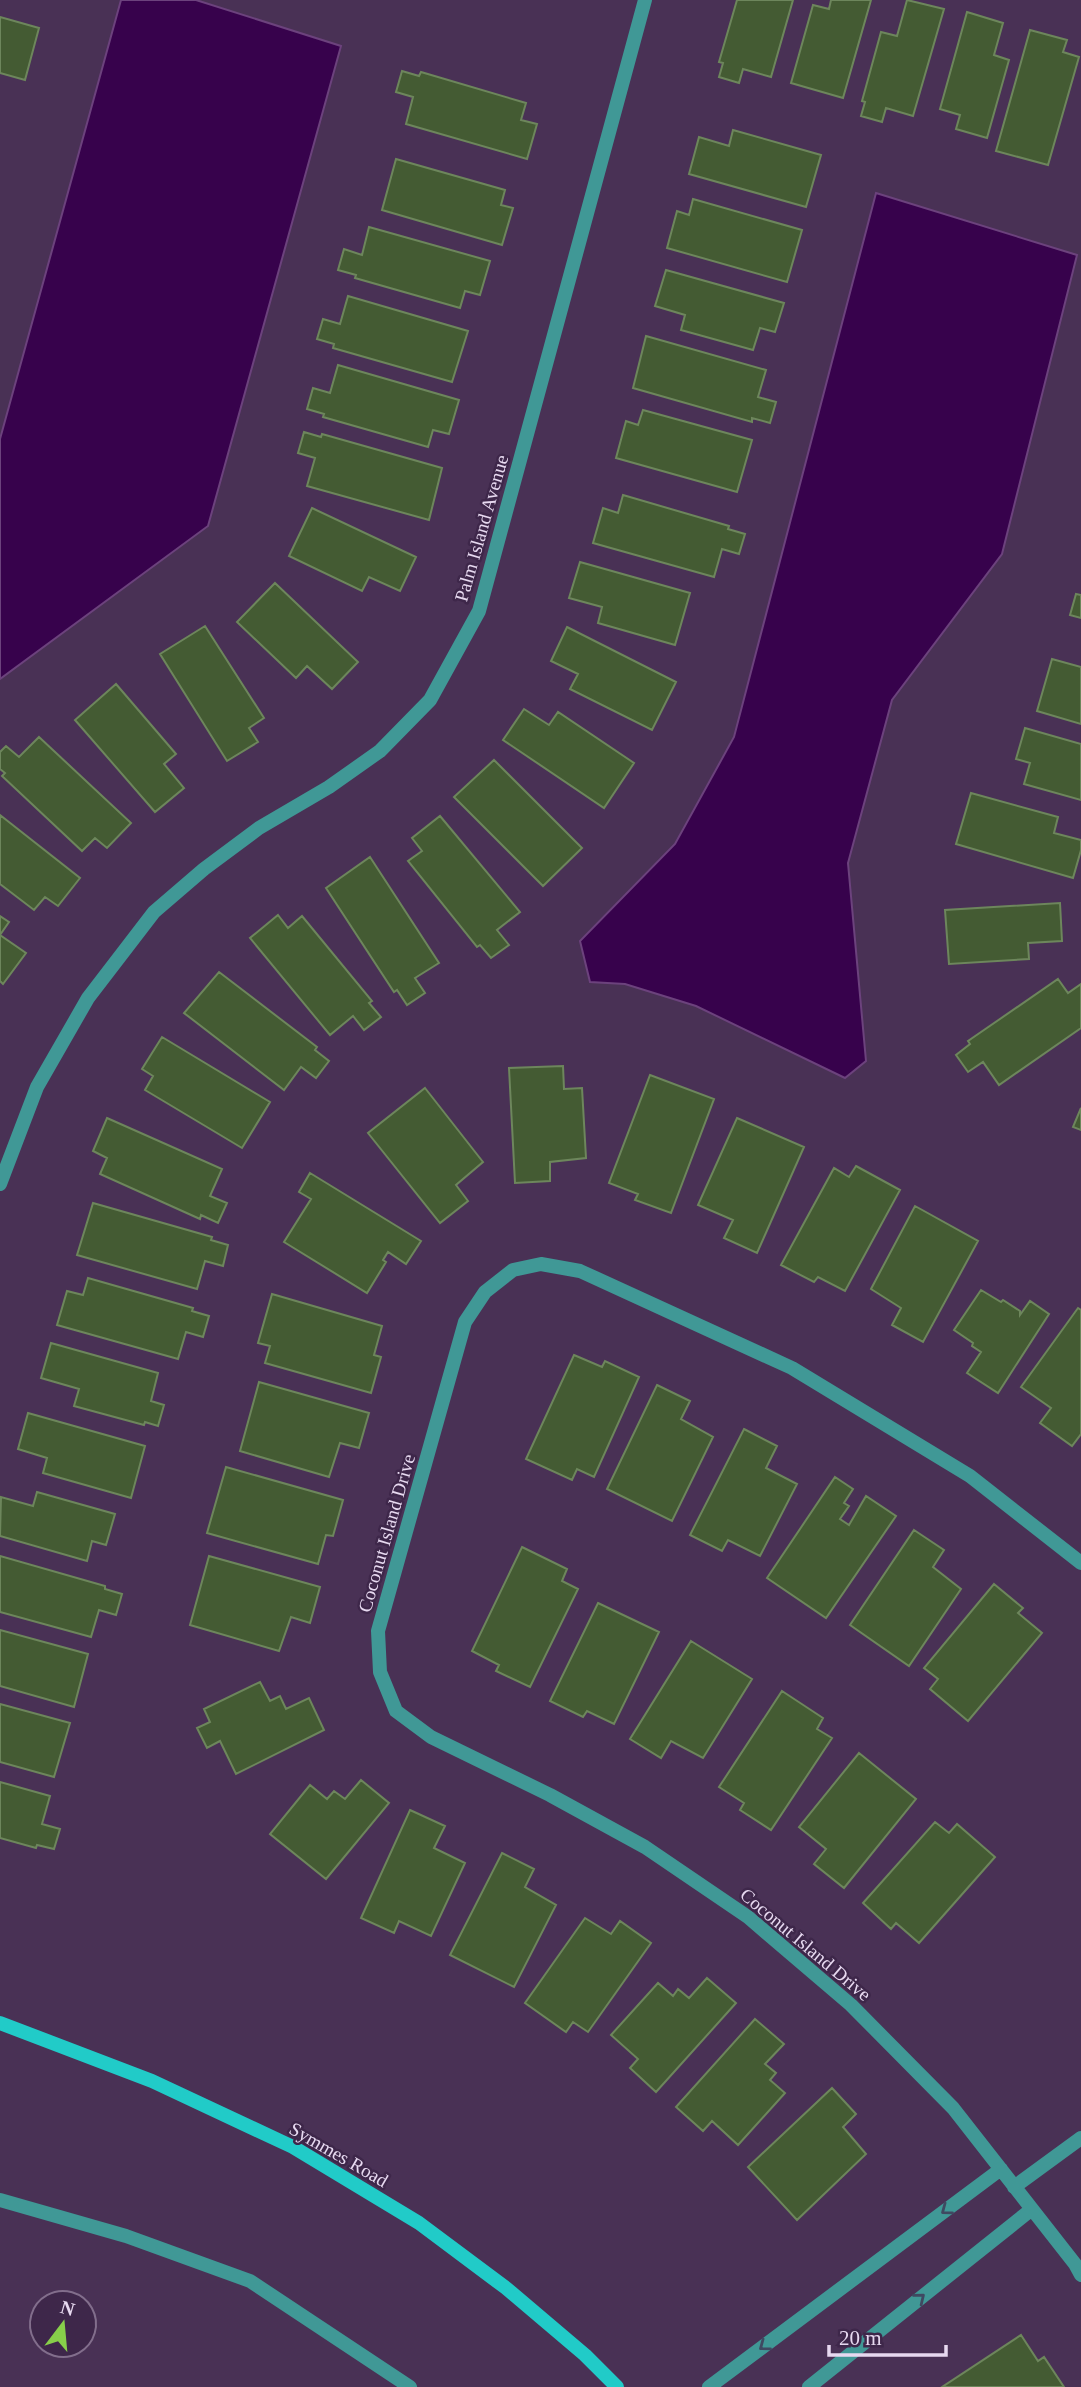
<svg xmlns="http://www.w3.org/2000/svg" width="1081" height="2387" font-family="Georgia,serif">
<style>
.water{fill:#37024c;stroke:#6c427d;stroke-width:2}
.building{fill:#445b33;stroke:#6d865c;stroke-width:2}
.lines{fill:none;stroke-linecap:round;stroke-linejoin:round}
.lane{stroke:#409896;stroke-width:14}
.street{stroke:#409896;stroke-width:14}
.secondary{stroke:#21cbc8;stroke-width:14}
.oneway{stroke:#3f4961}
.labels{text-anchor:middle;stroke-width:5;stroke-linejoin:round;paint-order:stroke}
.street-label{font-size:19px;fill:#e7d9f0;stroke:#3e274a}
</style>
<rect width="100%" height="100%" fill="#493155"/>
<path class="water" d="M121,0h75l145,46 -133,480 -208,153v-240z
M876,193l201,62 -75,299 -110,146 -44,163 18,198 -21,17 -149,-72 -71,-22 -35,-2 -10,-41 95,-97 59,-107z"/>
<path class="building" d="M737,0h56l-22,77 -28,-8 -4,14 -20,-6 4,-14 -4,-1z
M831,0h40l-28,98 -52,-15 22,-78 16,4z
M907,0l37,9 -31,107 -27,-8 -4,14 -21,-6 4,-14 -3,-1 19,-69 16,4z
M967,12l36,11 -9,32 15,5 -22,78 -31,-9 4,-14 -20,-6z
M0,17l39,11 -14,52 -25,-7z
M1030,30l37,10 -4,12 16,5 -31,108 -52,-14z
M402,71l17,5 2,-4 105,31 -5,17 16,4 -10,35 -121,-35 7,-27 -17,-5z
M733,130l88,25 -15,52 -117,-33 10,-37 30,9z
M396,159l109,31 -4,15 12,3 -11,37 -120,-35z
M693,199l109,31 -15,52 -120,-34 10,-37 12,4z
M369,227l121,34 -10,34 -15,-4 -5,17 -105,-30 1,-3 -18,-5 6,-21 18,6z
M666,270l118,33 -9,29 -15,-4 -7,22 -72,-20 4,-15 -30,-9z
M348,296l120,35 -16,51 -119,-34 1,-4 -17,-5 6,-20 17,5z
M646,336l120,34 -8,27 18,5 -6,21 -18,-5v4l-119,-34z
M338,365l121,35 -10,34 -16,-4 -5,17 -105,-30 1,-3 -17,-5 6,-21 17,5z
M643,410l109,30 -15,52 -121,-34 10,-37 12,4z
M304,432l17,5 1,-3 120,34 -13,52 -122,-34 8,-28 -17,-5z
M623,495l106,31 -1,3 17,5 -6,20 -17,-5 -8,28 -121,-34 10,-35 15,5z
M312,508l104,49 -16,34 -31,-14 -7,14 -73,-35z
M580,562l110,31 -15,52 -77,-22 4,-16 -33,-9z
M275,583l83,79 -26,27 -25,-23 -11,12 -59,-56z
M1076,594l5,1v23l-11,-3z
M205,626l59,92 -15,10 9,14 -31,19 -67,-107z
M567,627l109,55 -24,48 -82,-41 8,-15 -27,-13z
M1052,659l29,8v57l-44,-13z
M116,684l60,70 -12,10 20,24 -29,24 -80,-92z
M524,709l25,16 9,-13 76,51 -30,45 -101,-68z
M1025,728l56,16v56l-57,-16 6,-21 -14,-4z
M39,737l92,86 -24,25 -12,-10 -13,13 -80,-75 3,-3 -5,-4v-17l6,-6 13,11z
M494,760l88,88 -39,38 -89,-89z
M971,793l87,24 -4,16 27,7v10l-8,28 -117,-34z
M0,815l80,63 -22,28 -13,-9 -11,13 -34,-26z
M440,816l80,96 -23,18 12,15 -18,13 -11,-13 -3,2 -69,-86 14,-10 -10,-13z
M370,857l69,106 -24,15 10,15 -18,12 -10,-15 -3,2 -68,-104z
M1060,903l2,38 -34,2 1,16 -80,5 -4,-54z
M278,915l10,13 14,-12 70,85 -3,2 12,14 -17,13 -11,-14 -23,19 -80,-97z
M0,916l9,6 -9,13 26,18 -23,31 -3,-3z
M219,972l98,75 -2,3 14,11 -13,17 -15,-11 -17,23 -100,-77z
M1058,979l10,14 13,-9v44l-82,57 -16,-23 -15,10 -12,-17 14,-11 -2,-3z
M162,1037l108,65 -28,46 -97,-58 8,-14 -11,-7z
M563,1066l1,23 18,-1 4,70 -36,4v19l-35,2 -6,-115z
M650,1075l64,24 -43,114 -36,-13 3,-6 -29,-11z
M425,1088l58,74 -27,23 12,16 -28,22 -72,-90z
M1081,1108v22l-8,-3z
M107,1118l115,51 -12,27 17,7 -9,20 -17,-8 -1,4 -100,-45 7,-16 -14,-7z
M737,1118l67,29 -47,106 -33,-15 9,-18 -35,-15z
M856,1166l44,24 -55,101 -27,-14 -4,5 -33,-17 53,-97 15,9z
M310,1173l111,68 -15,23 -18,-12 -5,8 3,2 -19,31 -83,-51 27,-43 -12,-7z
M93,1203l119,34 -1,3 17,5 -5,21 -18,-5 -8,28 -120,-34z
M915,1206l63,35 -55,101 -31,-17 9,-17 -30,-19z
M88,1278l105,30 -1,3 17,5 -6,21 -17,-5 -8,27 -121,-34 10,-34 16,4z
M981,1290l20,12 2,-2 17,11v4l10,-14 19,13 -51,79 -31,-20 14,-21 -9,-6 1,-3 -19,-13z
M272,1294l110,32 -8,29 7,2 -10,36 -106,-30 5,-17 -12,-3z
M1078,1308l3,2v124l-9,12 -32,-23 11,-15 -30,-21z
M51,1343l107,30 -7,28 13,4 -6,21 -13,-4 -1,3 -70,-19 5,-17 -38,-11z
M574,1355l28,12 3,-6 34,16 -45,100 -17,-8 -5,11 -46,-21z
M259,1382l110,31 -10,35 -19,-5 -11,34 -89,-26z
M657,1385l33,16 -9,18 32,18 -41,84 -65,-32z
M28,1413l117,33 -14,52 -88,-25 4,-15 -29,-9z
M744,1429l33,17 -11,22 31,16 -37,72 -32,-16 -6,11 -32,-16z
M226,1467l117,33 -10,36 -7,-1 -8,29 -111,-31z
M835,1477l18,12 -9,14 5,3 -9,13 9,6 17,-29 30,20 -70,102 -59,-40z
M37,1492l78,22 -9,31 -14,-4 -5,20 -87,-25 1,-39 32,9z
M914,1530l30,20 -11,17 28,22 -52,77 -59,-41z
M522,1547l45,22 -5,12 16,8 -48,98 -34,-16 3,-6 -27,-14z
M0,1556l105,30v3l17,5 -6,21 -17,-5 -8,27 -91,-25z
M209,1556l111,31 -10,36 -19,-6 -12,34 -89,-26z
M994,1584l29,24 -5,5 24,20 -74,88 -38,-32 8,-10 -14,-11z
M598,1603l61,29 -45,92 -27,-13 -4,6 -33,-16z
M0,1630l88,24 -14,53 -74,-21z
M691,1641l61,38 -49,79 -32,-17 -10,17 -31,-19z
M260,1682l10,19 10,-5 6,13 23,-11 15,32 -88,44 -16,-33 -13,7 -10,-20 13,-6 -6,-13z
M782,1691l41,27 -6,11 15,9 -61,92 -31,-20 4,-7 -25,-16z
M0,1704l70,19 -16,54 -54,-15z
M859,1753l57,46 -72,89 -30,-24 12,-15 -27,-22z
M361,1780l28,23 -63,76 -56,-45 40,-49 17,14 7,-8 11,8z
M0,1782l50,14 -8,28 18,5 -6,20 -17,-4 -1,3 -36,-10z
M410,1810l35,16 -11,22 31,15 -34,73 -32,-15 -5,12 -33,-15z
M935,1822l14,11 8,-9 38,33 -76,86 -23,-20 -5,6 -28,-26z
M502,1853l32,16 -9,18 31,18 -42,82 -64,-32z
M585,1918l26,16 9,-13 31,22 -63,89 -15,-10 -7,10 -41,-29z
M707,1978l29,25 -80,89 -26,-24 8,-9 -27,-24 47,-52 15,13 5,-7 11,9z
M755,2019l29,25 -19,20 11,9 -6,7 15,13 -47,52 -26,-24 -9,10 -27,-24z
M832,2088l24,26 -13,13 23,27 -69,66 -49,-53z
M1021,2335l17,26 6,-4 20,30h-122z"/>
<g class="lines">
<path class="lane" d="M0,2200l126,36 124,45 160,106"/>
<path class="street" d="M0,1184l37,-97 51,-89 66,-86 50,-43 55,-41 70,-41 51,-36 50,-51 49,-89 166,-611
M1081,1563l-111,-87 -178,-108 -212,-97 -39,-7 -28,6 -28,22 -20,30 -87,309 2,41 16,39 35,26 119,58 95,52 103,70 103,88 102,103 122,156 6,11
M1014,2187l67,-49
M709,2387l292,-218
M809,2387l223,-178"/>
<path class="secondary" d="M0,2023l152,58 141,66 126,76 87,65 79,67 32,32"/>
</g>
<defs><path id="oneway-chevron" d="M-2-3.5L2.5 0L-2 3.5" fill="none" stroke-width="1.6" stroke-linecap="round" stroke-linejoin="round" transform="scale(1.75)"/></defs>
<g class="oneway">
<use href="#oneway-chevron" transform="translate(946 2210) rotate(143)"/>
<use href="#oneway-chevron" transform="translate(920 2298) rotate(-39)"/>
<use href="#oneway-chevron" transform="translate(764 2346) rotate(143)"/>
</g>
<g class="labels">
<g class="street-label">
<text transform="translate(481 528) rotate(-74)" y="7">Palm Island Avenue</text>
<text transform="translate(386 1533) rotate(-74)" y="7">Coconut Island Drive</text>
<text transform="translate(806 1944) rotate(40)" y="7">Coconut Island Drive</text>
<text transform="translate(339 2154) rotate(30)" y="7">Symmes Road</text>
</g>
</g>
<g transform="translate(63 2324) rotate(16)"><circle r="33" fill="#3e274a" stroke="#826e8c" stroke-width="2"/>
<path d="M0-5L12 26L0 18L-12 26Z" fill="#87cf4a"/>
<text y="-10" font-size="19" font-weight="bold" text-anchor="middle" fill="#e7d9f0">N</text>
</g>
<path d="M829 2345v10h117v-10" fill="none" stroke="#e7d9f0" stroke-width="3.5"/>
<text x="839" y="2345" font-size="21" fill="#e7d9f0" stroke="#3e274a" stroke-width="5" paint-order="stroke">20 m</text>
</svg>
